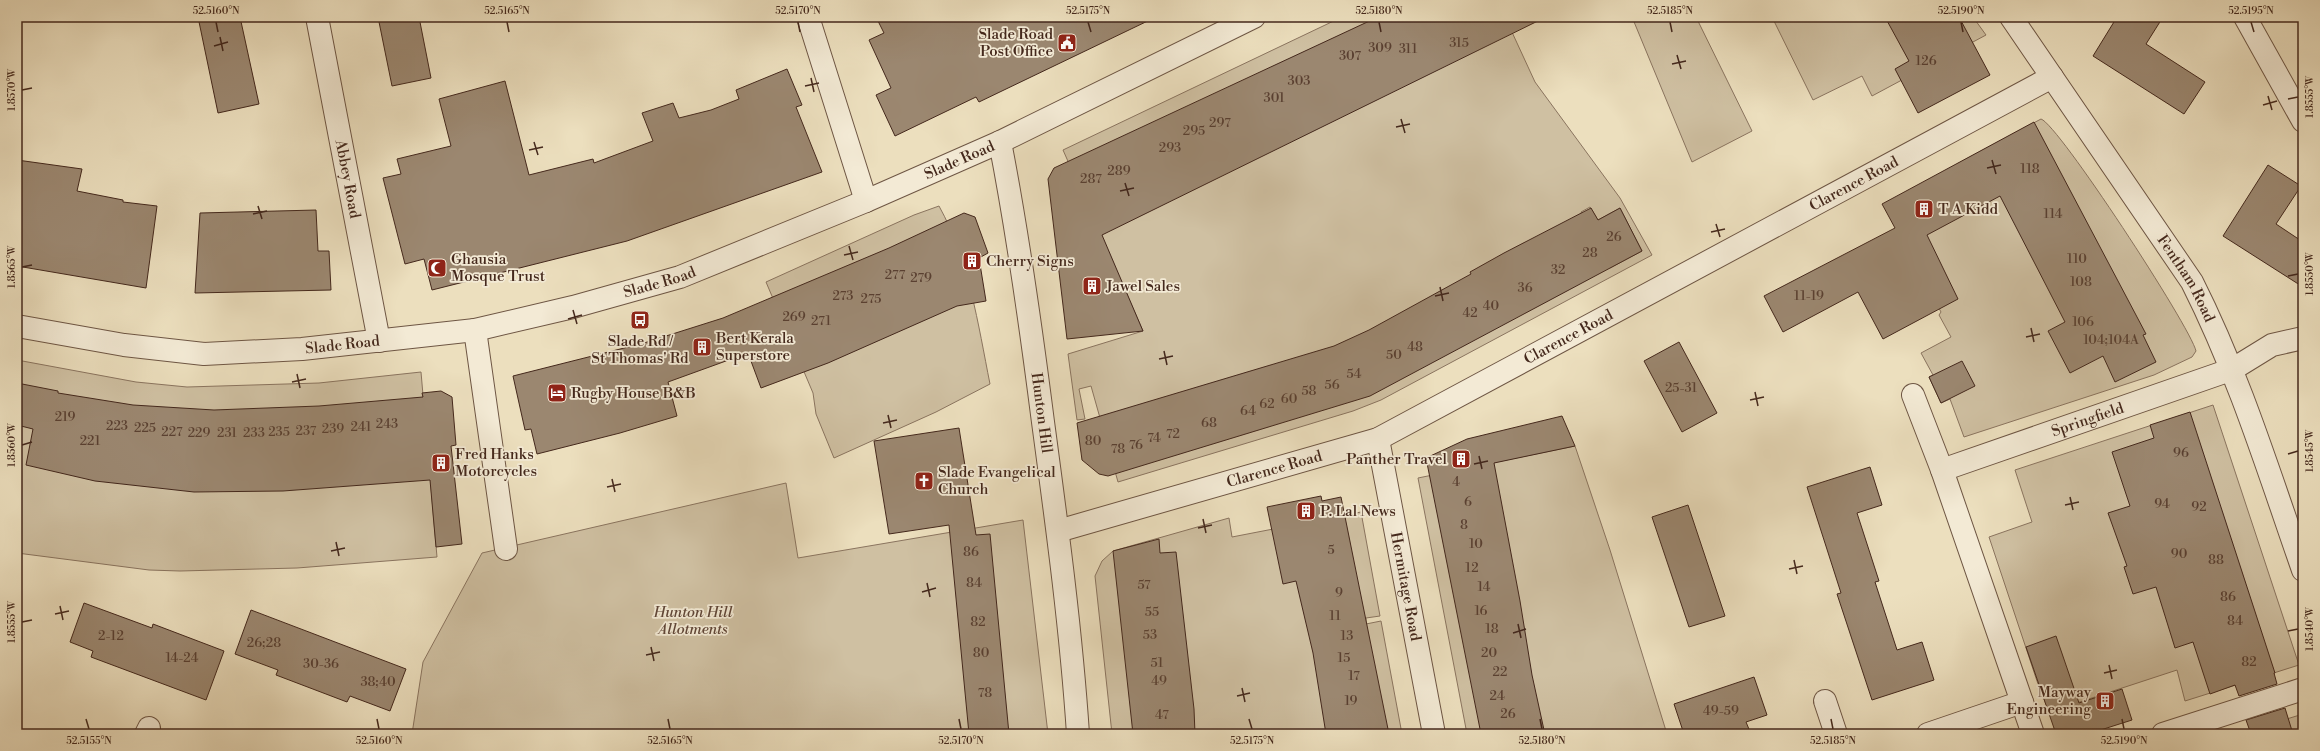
<svg xmlns="http://www.w3.org/2000/svg" width="2320" height="751" font-family="'Libre Bodoni',serif">
<style>
.green{fill:#cfc0a2;stroke:#8a745f;fill-rule:evenodd}
.building{fill:#9b8770;stroke:#44281c}
.lines{fill:none;stroke-linecap:round;stroke-linejoin:round}
.minor-casing{stroke:#6e5644;stroke-width:24}
.minor{stroke:#f3ead5;stroke-width:22}
.ticks{fill:none;stroke:#44281c;stroke-width:1.5}
.labels{text-anchor:middle;stroke-width:3.5;stroke-linejoin:round;paint-order:stroke}
.number-label{font-size:13px;fill:#5a4031}
.poi-label{font-size:15px;fill:#44281c;stroke:#f3ead5;text-anchor:start}
.street-label{font-size:15px;fill:#44281c;stroke:#f3ead5}
.park-label{font-size:15px;font-style:italic;fill:#604637;stroke:#f3ead5}
.neatline{fill:none;stroke:#44281c;stroke-width:1.5}
.ticks-label{font-size:10px;text-anchor:middle;fill:#44281c}
</style>
<rect width="100%" height="100%" fill="#ecdfbe"/>
<filter id="stains"><feTurbulence type="fractalNoise" baseFrequency=".005" numOctaves="4"/><feColorMatrix values="0 0 0 0 .2 0 0 0 0 .09 0 0 0 0 .02 0 0 0 .5 -.17"/></filter>
<radialGradient id="worn" r=".72"><stop offset=".6" stop-color="#630" stop-opacity="0"/><stop offset="1" stop-color="#630" stop-opacity=".3"/></radialGradient>
<path class="green" d="M1342,17h163l30,65 85,116 32,57 -271,145 -28,11 -235,71 -27,-96 -12,3 6,30 -8,1 -9,-66 75,-23 -80,-181zM1590,207l8,13 22,-12 22,43 -32,17 -29,-56z
M1632,17h64l56,114 -60,31z
M1772,17h201l13,18 -114,61 -10,-20 -49,24z
M2041,119c17,5 149,207 155,232l-4,6 -38,18 -190,62 -14,-38 -9,4 -12,-26 4,-2 -12,-22 30,-16 -12,-22 2,-3 -36,-66 52,-82z
M939,206c30,54 39,118 51,178l-54,28 -102,46 -18,-44 -3,-21 -47,-111 148,-67z
M17,360l119,22 51,5 132,-4 102,-11 16,185 -140,11 -117,3 -31,-1 -132,-17z
M2213,405l86,260 -114,36 -8,-31 -128,42 -12,-31 -48,-144 43,-15 -17,-52z
M1575,446l35,104 57,184h-200l-49,-256z
M786,483l12,75 225,-38 25,214h-636l11,-72 59,-109z
M1361,512l19,104 -14,2v6l15,-3 21,113h-290l-17,-158 7,-15 11,-10 116,-33 3,19z
M2303,714v20h-65z"/>
<path class="building" d="M198,17h42l19,87 -41,9z
M378,17h41l12,61 -39,8z
M876,17h280l-177,85 -3,-5 -81,39 -19,-41 15,-7 -22,-48 15,-7z
M1378,17h168l-444,218 41,96 -76,8 -19,-160 6,-11z
M1885,17h74l31,58 -72,38 -23,-44 14,-8z
M2117,17h46l-17,27 59,38 -21,32 -91,-58z
M787,69l15,36 -6,2 26,65 -195,69 -195,49 -8,-31 -19,5 -22,-86 18,-4 -4,-15 54,-13 -12,-47 66,-18 24,94 64,-16 1,4 59,-22 -11,-28 31,-10 6,15 32,-8 28,-11 -3,-9z
M2034,122l112,212 -3,1 13,27 -41,20 -12,-26 -33,17 -22,-42 17,-9 -65,-126 -73,39 31,64 -75,40 -25,-47 -75,40 -19,-36 131,-68 -13,-24z
M17,160l65,9 -5,22 46,9v2l34,4 -11,82 -129,-22z
M2268,165l33,21 -25,38 27,18v45l-80,-51z
M1591,208l7,12 22,-12 22,43 -272,145 -262,80 -9,-2 -17,-14 -5,-37 257,-77 35,-16 102,-56 -1,-2 34,-19z
M316,210l2,41h11l2,39 -136,3 5,-80z
M964,213l11,4 13,36 -9,5 7,43 -29,5 -129,57 -67,25 -13,-35 -80,29 9,34 -57,17 -83,21 -6,-25 -6,1 -12,-54 131,-33 79,-25 166,-70z
M1679,342l38,71 -35,19 -38,-71z
M1962,361l13,25 -34,17 -12,-26z
M17,383l41,8v2l75,12 81,5 105,-4 104,-9 -1,-4 19,-2 11,6 4,48 -5,1 11,98 -26,3 -6,-67 -147,11 -89,1 -99,-11 -69,-16 7,-36 -16,-4z
M2190,412l85,261h-1l3,11 -38,12 -4,-11 -25,9 -17,-52 -18,6 -19,-61 -23,7 -9,-27 3,-1 -19,-53 22,-7 -18,-54 42,-14 -4,-13z
M1562,416l13,30 -81,17 26,138 12,74 12,55 -23,4h-40l-55,-276 41,-19z
M959,428l17,107 14,-1 19,200h-40l-20,-209 -60,9 -15,-93z
M1870,467l12,38 -25,8 22,68 -4,1 22,68 25,-8 12,38 -62,20 -35,-106 4,-1 -34,-106z
M1321,496l1,5 19,-4 48,237h-63l-13,-81 -17,-72 -13,3 -16,-77z
M1688,505l37,111 -36,11 -37,-110z
M1159,539l1,14 16,-1 18,157 1,25h-62l-20,-183z
M84,603l68,25 1,-4 71,27 -18,49 -115,-43 2,-6 -23,-9z
M251,610l155,59 -16,42 -40,-15 -3,6 -71,-27 2,-5 -43,-16z
M2056,636l23,67 43,-14 10,31 -44,14h-32l-30,-87z
M1754,677l13,38 -21,7 5,12h-67l-10,-30z
M2285,708l8,26h-42l-5,-14z"/>
<g class="lines">
<defs>
<g id="minor">
<path id="s1" d="M317,17l62,324"/>
<path d="M808,17l58,184"/>
<path id="s2" d="M2011,17l181,265c47,93 77,191 111,288"/>
<path d="M2245,17l58,104"/>
<path id="s3" d="M1000,142c18,92 31,186 43,280 14,104 28,207 35,312"/>
<path id="s4" d="M17,326l107,19 80,9 98,-5 173,-19 98,-23 107,-30 186,-76 134,-59 254,-125"/>
<path d="M475,330l31,219"/>
<path d="M1913,395l29,75 91,264"/>
<path id="s5" d="M1378,439l56,295"/>
<path id="s6" d="M1942,470l291,-101 39,-24 31,-7"/>
<path id="s7" d="M1058,531l320,-92 674,-362"/>
<path d="M1825,701l11,33"/>
<path d="M146,734l3,-6"/>
<path d="M1928,734l94,-32"/>
<path d="M2163,734l140,-45"/>
</g>
</defs>
<use href="#minor" class="minor-casing"/>
<use href="#minor" class="minor"/>
</g>
<path class="ticks" d="M216,22l2,10M507,22l2,10M798,22l2,10M1088,22l3,10M1379,22l2,10M1670,22l2,10M1961,22l2,10M2251,22l3,10M220,37l3,14M214,46l14,-4M1677,55l4,14M1672,64l14,-3M811,78l3,14M805,86l14,-3M22,90l10,-2M2268,96l4,14M2288,99l10,-2M2263,105l14,-4M1401,119l4,14M1396,127l14,-3M534,142l4,13M529,150l14,-3M1992,160l4,14M1987,168l14,-3M1125,183l4,13M1120,191l14,-3M258,206l4,13M253,214l14,-3M1716,224l4,13M1711,232l14,-3M849,246l4,14M844,255l14,-3M22,267l10,-2M2288,276l10,-2M1440,287l3,14M1435,296l14,-3M573,310l4,14M568,319l14,-4M2031,328l3,14M2026,337l14,-3M1164,351l3,14M1159,359l14,-3M297,374l3,14M292,382l14,-3M1755,392l3,14M1750,400l14,-3M888,415l3,13M883,423l14,-3M22,445l10,-3M2288,454l10,-3M1479,456l3,13M1474,464l14,-3M612,479l3,13M607,487l14,-3M2070,497l3,13M2065,505l14,-3M1203,519l3,14M1198,528l14,-3M336,542l3,14M331,551l14,-3M1794,560l3,14M1789,569l14,-3M927,583l3,14M922,592l14,-4M60,606l3,14M55,614l14,-3M22,622l10,-2M1518,624l3,14M2288,631l10,-2M1513,633l13,-4M651,647l3,14M646,655l14,-3M2109,665l3,14M2104,673l13,-3M1242,688l3,14M1237,696l13,-3M86,719l3,10M377,719l2,10M668,719l2,10M959,719l2,10M1249,719l3,10M1540,719l2,10M1831,719l2,10M2122,719l2,10"/>
<defs>
<symbol id="civic-square" viewBox="-11 -11 22 22"><rect x="-9" y="-9" width="18" height="18" rx="4" fill="#8f2418" stroke="#f3ead5"/><path d="M-.6-6.5H3V-4.5H.6V-3L4-1V1h2V6H-6V1h2V-1L-.6-3ZM-1.2 2.5V6h2.4V2.5Z" fill="#fff"/></symbol>
<symbol id="building-square" viewBox="-11 -11 22 22"><rect x="-9" y="-9" width="18" height="18" rx="4" fill="#8f2418" stroke="#f3ead5"/><path d="M-4-6H4V6H1V3H-1V6H-4ZM-2.5-4.3h1.7v1.8h-1.7ZM.8-4.3h1.7v1.8H.8ZM-2.5-1h1.7V.8h-1.7ZM.8-1h1.7V.8H.8Z" fill="#fff"/></symbol>
<symbol id="mosque-square" viewBox="-11 -11 22 22"><rect x="-9" y="-9" width="18" height="18" rx="4" fill="#8f2418" stroke="#f3ead5"/><path d="M3.5-4.9A6 6 0 1 0 3.5 4.9A5 5 0 1 1 3.5-4.9Z" fill="#fff"/></symbol>
<symbol id="bus-square" viewBox="-11 -11 22 22"><rect x="-9" y="-9" width="18" height="18" rx="4" fill="#8f2418" stroke="#f3ead5"/><path d="M-5-6H5V4H4V6H2V4H-2V6H-4V4H-5ZM-3.5-4V0h7V-4ZM-3.5 1.2v1.5H-2V1.2ZM2 1.2v1.5H3.5V1.2Z" fill="#fff"/></symbol>
<symbol id="hotel-square" viewBox="-11 -11 22 22"><rect x="-9" y="-9" width="18" height="18" rx="4" fill="#8f2418" stroke="#f3ead5"/><path d="M-6-4.5h1.5V1H6V5H4.5V3h-9V5H-6ZM-4 0a1.8 1.8 0 1 1 3.6 0ZM.5 0V-2.5h3Q6-2.5 6 0Z" fill="#fff"/></symbol>
<symbol id="church-square" viewBox="-11 -11 22 22"><rect x="-9" y="-9" width="18" height="18" rx="4" fill="#8f2418" stroke="#f3ead5"/><path d="M-1.2-6h2.4v3.5h3.3v2.4h-3.3V6h-2.4V-.1h-3.3v-2.4h3.3Z" fill="#fff"/></symbol>
</defs>
<g fill-rule="evenodd">
<use href="#civic-square" x="1056" y="32" width="22" height="22"/>
<use href="#building-square" x="1913" y="198" width="22" height="22"/>
<use href="#building-square" x="961" y="250" width="22" height="22"/>
<use href="#mosque-square" x="426" y="257" width="22" height="22"/>
<use href="#building-square" x="1081" y="275" width="22" height="22"/>
<use href="#bus-square" x="629" y="309" width="22" height="22"/>
<use href="#building-square" x="691" y="336" width="22" height="22"/>
<use href="#hotel-square" x="546" y="382" width="22" height="22"/>
<use href="#building-square" x="1450" y="448" width="22" height="22"/>
<use href="#building-square" x="430" y="452" width="22" height="22"/>
<use href="#church-square" x="913" y="470" width="22" height="22"/>
<use href="#building-square" x="1295" y="500" width="22" height="22"/>
<use href="#building-square" x="2094" y="690" width="22" height="22"/>
</g>
<g class="labels">
<g class="number-label">
<text x="1459" y="47">315</text>
<text x="1380" y="52">309</text>
<text x="1408" y="53">311</text>
<text x="1350" y="60">307</text>
<text x="1926" y="65">126</text>
<text x="1299" y="85">303</text>
<text x="1274" y="102">301</text>
<text x="1220" y="127">297</text>
<text x="1194" y="135">295</text>
<text x="1170" y="152">293</text>
<text x="2030" y="173">118</text>
<text x="1119" y="175">289</text>
<text x="1091" y="183">287</text>
<text x="2053" y="218">114</text>
<text x="1614" y="241">26</text>
<text x="1590" y="257">28</text>
<text x="2077" y="263">110</text>
<text x="1558" y="274">32</text>
<text x="895" y="279">277</text>
<text x="921" y="282">279</text>
<text x="2081" y="286">108</text>
<text x="1525" y="292">36</text>
<text x="843" y="300">273</text>
<text x="1809" y="300">11-19</text>
<text x="871" y="303">275</text>
<text x="1491" y="310">40</text>
<text x="1470" y="317">42</text>
<text x="794" y="321">269</text>
<text x="821" y="325">271</text>
<text x="2083" y="326">106</text>
<text x="2111" y="344">104;104A</text>
<text x="1415" y="351">48</text>
<text x="1394" y="359">50</text>
<text x="1354" y="378">54</text>
<text x="1332" y="389">56</text>
<text x="1681" y="392">25-31</text>
<text x="1309" y="395">58</text>
<text x="1289" y="403">60</text>
<text x="1267" y="408">62</text>
<text x="1248" y="415">64</text>
<text x="65" y="421">219</text>
<text x="1209" y="427">68</text>
<text x="387" y="428">243</text>
<text x="117" y="430">223</text>
<text x="361" y="431">241</text>
<text x="145" y="432">225</text>
<text x="333" y="433">239</text>
<text x="306" y="435">237</text>
<text x="172" y="436">227</text>
<text x="279" y="436">235</text>
<text x="199" y="437">229</text>
<text x="227" y="437">231</text>
<text x="254" y="437">233</text>
<text x="1173" y="438">72</text>
<text x="1154" y="442">74</text>
<text x="90" y="445">221</text>
<text x="1093" y="445">80</text>
<text x="1136" y="449">76</text>
<text x="1118" y="453">78</text>
<text x="2181" y="457">96</text>
<text x="1456" y="486">4</text>
<text x="1468" y="506">6</text>
<text x="2162" y="508">94</text>
<text x="2199" y="511">92</text>
<text x="1464" y="529">8</text>
<text x="1476" y="548">10</text>
<text x="1331" y="554">5</text>
<text x="971" y="556">86</text>
<text x="2179" y="558">90</text>
<text x="2216" y="564">88</text>
<text x="1472" y="572">12</text>
<text x="974" y="587">84</text>
<text x="1144" y="589">57</text>
<text x="1484" y="591">14</text>
<text x="1339" y="597">9</text>
<text x="2228" y="601">86</text>
<text x="1481" y="615">16</text>
<text x="1152" y="616">55</text>
<text x="1335" y="620">11</text>
<text x="2235" y="625">84</text>
<text x="978" y="626">82</text>
<text x="1492" y="633">18</text>
<text x="1150" y="639">53</text>
<text x="111" y="640">2-12</text>
<text x="1347" y="640">13</text>
<text x="264" y="647">26;28</text>
<text x="981" y="657">80</text>
<text x="1489" y="657">20</text>
<text x="182" y="662">14-24</text>
<text x="1344" y="662">15</text>
<text x="2249" y="666">82</text>
<text x="1157" y="667">51</text>
<text x="321" y="668">30-36</text>
<text x="1500" y="676">22</text>
<text x="1354" y="680">17</text>
<text x="1159" y="685">49</text>
<text x="378" y="686">38;40</text>
<text x="985" y="697">78</text>
<text x="1497" y="700">24</text>
<text x="1351" y="705">19</text>
<text x="1721" y="715">49-59</text>
<text x="1508" y="718">26</text>
<text x="1162" y="719">47</text>
</g>
<g class="poi-label">
<text x="1053" y="39" text-anchor="end">Slade Road<tspan x="1053" dy="17">Post Office</tspan></text>
<text x="1938" y="214">T A Kidd</text>
<text x="451" y="264">Ghausia<tspan x="451" dy="17">Mosque Trust</tspan></text>
<text x="986" y="266">Cherry Signs</text>
<text x="1106" y="291">Jawel Sales</text>
<text x="716" y="343">Bert Kerala<tspan x="716" dy="17">Superstore</tspan></text>
<text x="640" y="346" text-anchor="middle">Slade Rd /<tspan x="640" dy="17">St Thomas' Rd</tspan></text>
<text x="571" y="398">Rugby House B&amp;B</text>
<text x="455" y="459">Fred Hanks<tspan x="455" dy="17">Motorcycles</tspan></text>
<text x="1447" y="464" text-anchor="end">Panther Travel</text>
<text x="938" y="477">Slade Evangelical<tspan x="938" dy="17">Church</tspan></text>
<text x="1320" y="516">P. Lal News</text>
<text x="2091" y="697" text-anchor="end">Mayway<tspan x="2091" dy="17">Engineering</tspan></text>
</g>
<g class="street-label">
<text dy="5" stroke="none"><textPath href="#s4" startOffset="976">Slade Road</textPath></text>
<text dy="5" stroke="none"><textPath href="#s1" startOffset="165">Abbey Road</textPath></text>
<text dy="5" stroke="none"><textPath href="#s7" startOffset="873">Clarence Road</textPath></text>
<text dy="5" stroke="none"><textPath href="#s2" startOffset="315">Fentham Road</textPath></text>
<text dy="5" stroke="none"><textPath href="#s4" startOffset="652">Slade Road</textPath></text>
<text dy="5" stroke="none"><textPath href="#s7" startOffset="549">Clarence Road</textPath></text>
<text dy="5" stroke="none"><textPath href="#s4" startOffset="328">Slade Road</textPath></text>
<text dy="5" stroke="none"><textPath href="#s3" startOffset="274">Hunton Hill</textPath></text>
<text dy="5" stroke="none"><textPath href="#s6" startOffset="154">Springfield</textPath></text>
<text dy="5" stroke="none"><textPath href="#s7" startOffset="225">Clarence Road</textPath></text>
<text dy="5" stroke="none"><textPath href="#s5" startOffset="150">Hermitage Road</textPath></text>
</g>
<g class="park-label">
<text x="693" y="617">Hunton Hill<tspan x="693" dy="17">Allotments</tspan></text>
</g>
</g>
<rect width="2320" height="751" fill="none" stroke="#ecdfbe" stroke-width="44"/>
<rect x="22" y="22" width="2276" height="707" class="neatline"/>
<g class="ticks-label">
<text x="216" y="14">52.5160°N</text>
<text x="507" y="14">52.5165°N</text>
<text x="798" y="14">52.5170°N</text>
<text x="1088" y="14">52.5175°N</text>
<text x="1379" y="14">52.5180°N</text>
<text x="1670" y="14">52.5185°N</text>
<text x="1961" y="14">52.5190°N</text>
<text x="2251" y="14">52.5195°N</text>
<text transform="translate(11 90) rotate(-90)" y="4">1.8570°W</text>
<text transform="translate(2309 97) rotate(-90)" y="4">1.8555°W</text>
<text transform="translate(11 267) rotate(-90)" y="4">1.8565°W</text>
<text transform="translate(2309 274) rotate(-90)" y="4">1.8550°W</text>
<text transform="translate(11 445) rotate(-90)" y="4">1.8560°W</text>
<text transform="translate(2309 451) rotate(-90)" y="4">1.8545°W</text>
<text transform="translate(11 622) rotate(-90)" y="4">1.8555°W</text>
<text transform="translate(2309 629) rotate(-90)" y="4">1.8540°W</text>
<text x="89" y="744">52.5155°N</text>
<text x="379" y="744">52.5160°N</text>
<text x="670" y="744">52.5165°N</text>
<text x="961" y="744">52.5170°N</text>
<text x="1252" y="744">52.5175°N</text>
<text x="1542" y="744">52.5180°N</text>
<text x="1833" y="744">52.5185°N</text>
<text x="2124" y="744">52.5190°N</text>
</g>
<rect width="100%" height="100%" filter="url(#stains)"/>
<rect width="100%" height="100%" fill="url(#worn)"/>
</svg>
